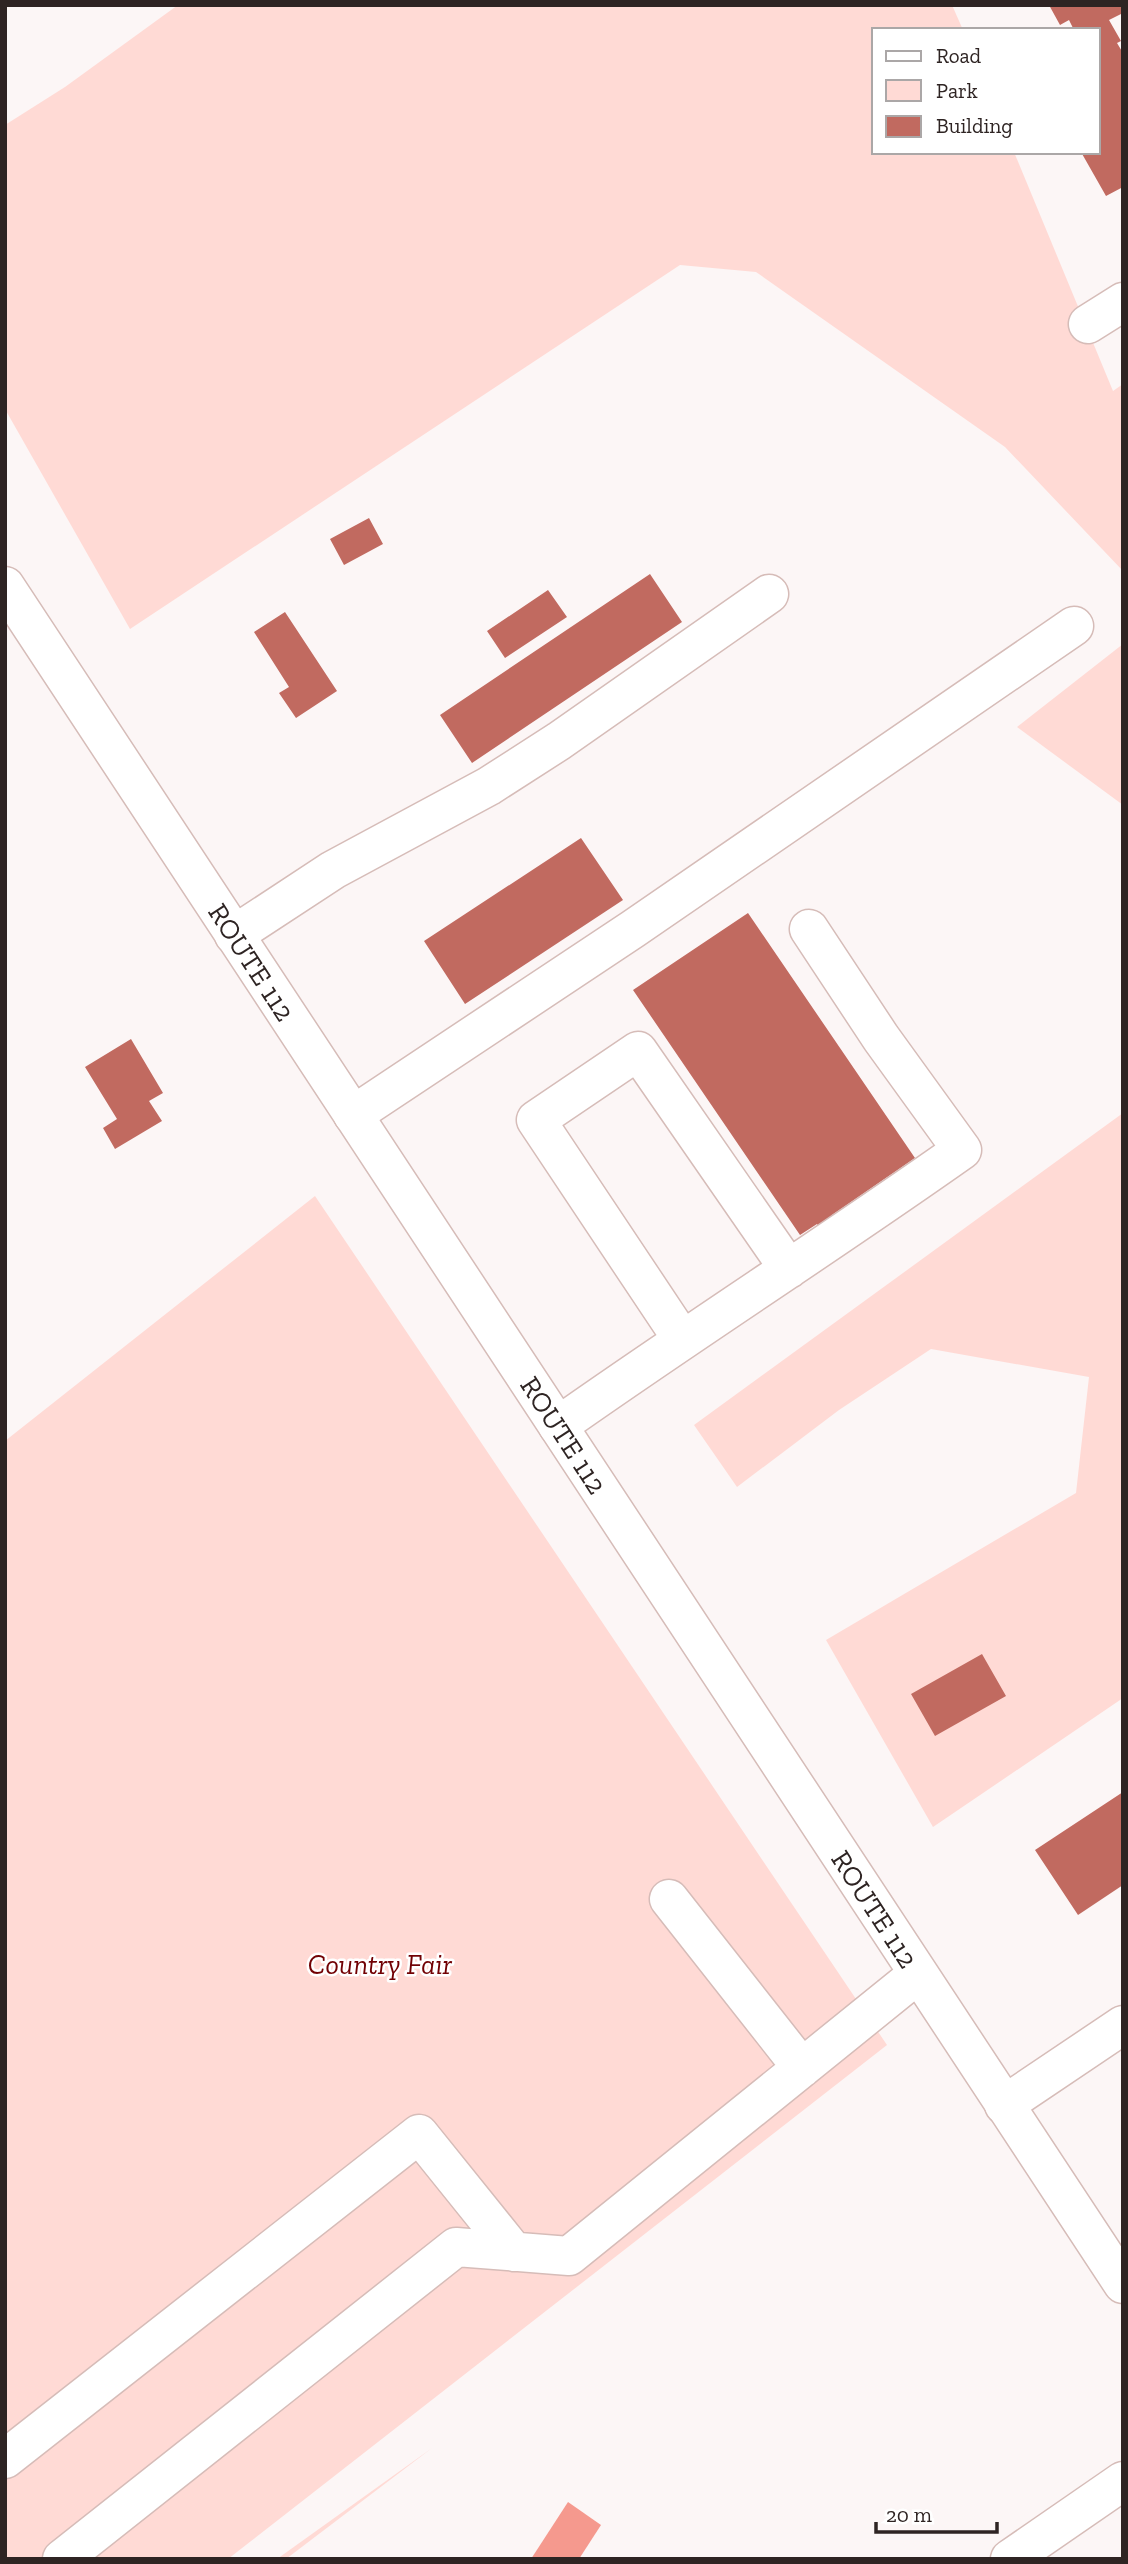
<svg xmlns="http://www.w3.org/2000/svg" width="1128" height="2564" font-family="'Zilla Slab',serif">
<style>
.green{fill:#ffdad5}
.water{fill:#f5998e}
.building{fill:#c16a60}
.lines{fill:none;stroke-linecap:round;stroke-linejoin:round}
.minor-casing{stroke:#d6bcb8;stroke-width:41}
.major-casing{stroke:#d6bcb8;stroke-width:41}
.minor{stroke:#fff;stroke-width:38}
.major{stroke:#fff;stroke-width:38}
.labels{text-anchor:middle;stroke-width:5;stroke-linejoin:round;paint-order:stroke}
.street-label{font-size:28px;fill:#2e2423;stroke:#fff}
.park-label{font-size:28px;font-style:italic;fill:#710003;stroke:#fff}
</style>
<rect width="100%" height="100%" fill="#fcf6f6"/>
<path class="green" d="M178,5h774l11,25h-89v122h140l99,239 10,-7v187l-118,-124 -249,-175 -76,-7 -550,364 -125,-220v-284l60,-38z
M1123,644v161l-106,-78z
M1123,1113v585l-190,129 -107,-187 250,-147 13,-116 -158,-28 -92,61 -102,77 -43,-62z
M315,1196l572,849 -659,514h-223v-1118z
M432,2448l-146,111h-9z"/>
<path class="water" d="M568,2502l33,23 -22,34h-48z"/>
<path class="building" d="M1049,5h74v8l-14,7 12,21 -4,2 6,10v134l-17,9 -25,-44h17v-122h-24l-5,-10 -9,5z
M369,518l14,26 -39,21 -14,-26z
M650,574l32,48 -210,141 -32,-48z
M548,590l19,27 -62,41 -18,-27z
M285,612l52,79 -41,27 -17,-25 10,-6 -35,-55z
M581,838l42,62 -158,104 -41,-63z
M748,913l167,245 -83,57 6,7 -15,11 -6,-9 -17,11 -167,-245z
M131,1039l32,54 -14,8 13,20 -47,28 -12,-21 14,-9 -32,-52z
M982,1654l24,42 -71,40 -24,-42z
M1123,1792v93l-45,30 -43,-65z"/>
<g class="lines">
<defs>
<path id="minor" d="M1088,324l35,-22
M234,935l99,-65 156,-84 70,-45 210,-147
M353,1115l280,-186 441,-303
M682,1339l-146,-219 102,-69 151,218
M558,1426c133,-94 271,-182 404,-276l-81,-112 -72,-109
M669,1899l133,169
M1004,2105l119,-80
M5,2459l414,-325 95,118
M62,2559l394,-312 113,9 349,-282
M1010,2559l113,-78"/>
<path id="major" d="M5,586l1118,1698"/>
</defs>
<use href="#minor" class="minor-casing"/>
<use href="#major" class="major-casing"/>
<use href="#minor" class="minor"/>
<use href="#major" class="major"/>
</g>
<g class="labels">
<g class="street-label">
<text transform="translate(252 962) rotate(57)" y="10">ROUTE 112</text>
<text transform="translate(564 1435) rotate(57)" y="10">ROUTE 112</text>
<text transform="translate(875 1909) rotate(57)" y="10">ROUTE 112</text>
</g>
<g class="park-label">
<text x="380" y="1974">Country Fair</text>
</g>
</g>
<rect width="1128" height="2564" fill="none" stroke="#2e2423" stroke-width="14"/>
<rect x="872" y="28" width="228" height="126" fill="#ffffff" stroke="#aba7a7" stroke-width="2"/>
<rect x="886" y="51" width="35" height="10" fill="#ffffff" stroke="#aba7a7" stroke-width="2"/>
<text x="936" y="63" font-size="21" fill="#2e2423">Road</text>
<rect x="886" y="80" width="35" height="21" fill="#ffdad5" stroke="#aba7a7" stroke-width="2"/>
<text x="936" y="98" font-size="21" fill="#2e2423">Park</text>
<rect x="886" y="116" width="35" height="21" fill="#c16a60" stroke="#aba7a7" stroke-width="2"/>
<text x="936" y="133" font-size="21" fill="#2e2423">Building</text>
<path d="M876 2522v10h121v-10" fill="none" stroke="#2e2423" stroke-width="3.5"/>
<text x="886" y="2522" font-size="21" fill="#2e2423" stroke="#ffffff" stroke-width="5" paint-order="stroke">20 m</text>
</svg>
